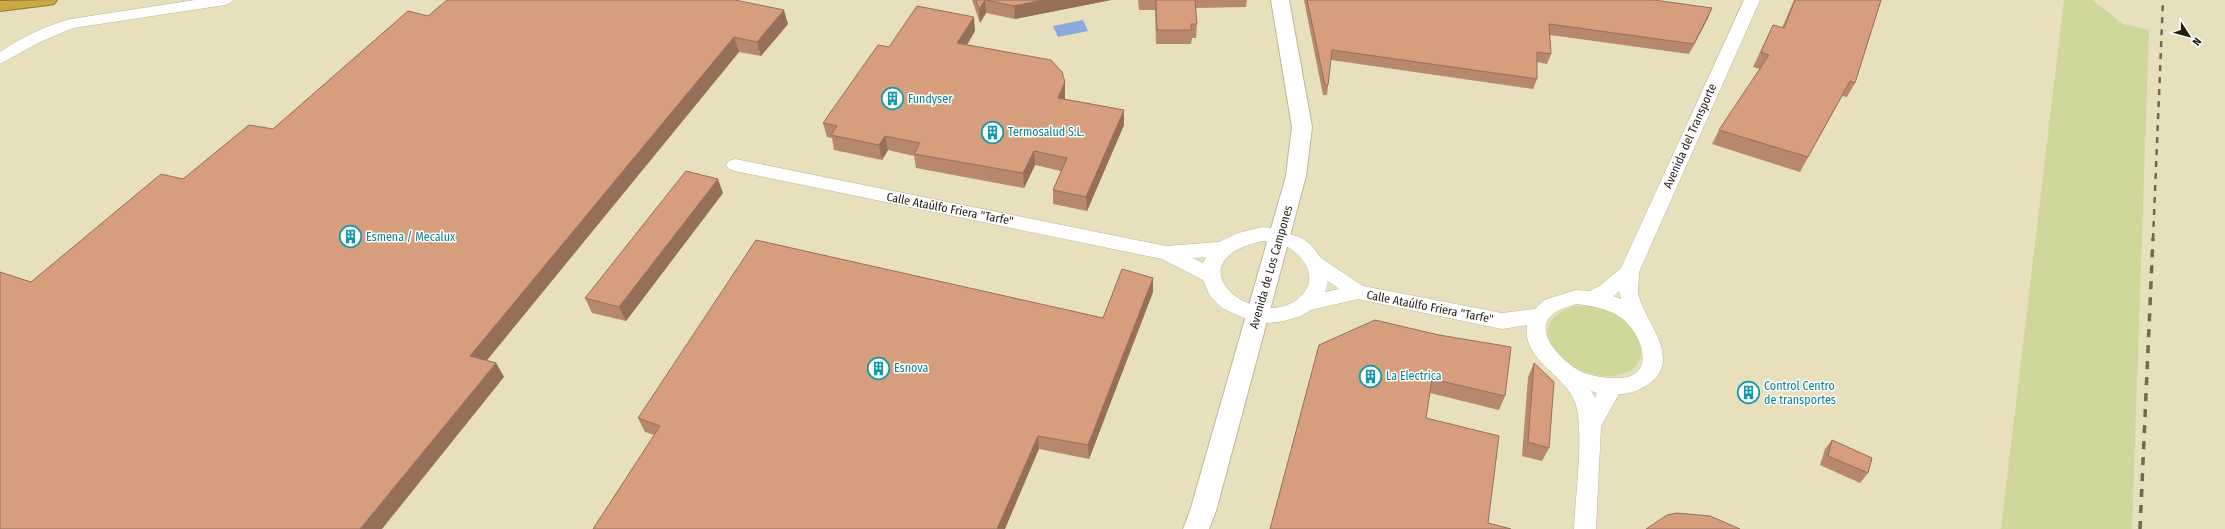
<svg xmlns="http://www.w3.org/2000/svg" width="2225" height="529" font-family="'Fira Sans Condensed',sans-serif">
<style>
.green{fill:#cfd79a}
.water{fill:#87aadb}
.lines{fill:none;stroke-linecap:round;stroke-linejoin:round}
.minor-casing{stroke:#bfb696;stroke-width:1}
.tertiary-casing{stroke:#bfb696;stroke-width:2}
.motorway-casing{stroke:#8f7733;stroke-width:2}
.minor{fill:#fff;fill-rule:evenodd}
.tertiary{fill:#fff;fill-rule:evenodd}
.motorway{fill:#caa846;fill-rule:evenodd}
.rail-far1{stroke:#6f6954;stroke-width:2.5;stroke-dasharray:6 6;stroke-linecap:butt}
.rail{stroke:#6f6954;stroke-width:3.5;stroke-dasharray:8 8;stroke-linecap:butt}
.wall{fill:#b8886c}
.shaded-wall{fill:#966f58}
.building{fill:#d69e7d;stroke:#966f58}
.labels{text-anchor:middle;stroke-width:3;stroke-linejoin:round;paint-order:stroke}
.culture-label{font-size:12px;fill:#0d838f;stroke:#fff;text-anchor:start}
.street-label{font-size:12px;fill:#211d11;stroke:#fff}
</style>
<rect width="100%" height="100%" fill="#e8dfbd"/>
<path class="green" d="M2064,0h28l31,24 26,6 -17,499h-131z
M1576,306c15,0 31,2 44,11 23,16 34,50 -2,58 -46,10 -107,-51 -42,-69z"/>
<path class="water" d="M1083,20l5,11 -30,6 -5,-11z"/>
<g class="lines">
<defs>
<path id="minor" d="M195,0h38l-3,3 -5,2 -152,23 -33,14 -40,22v-12c22,-15 45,-26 71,-33z
M1744,0h16l-121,272c0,8 -2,18 0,25 7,25 43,62 11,86 -8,6 -21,12 -31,11l-18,32 -5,103h-22c1,-31 11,-100 1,-127 -11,-29 -53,-41 -48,-77l-25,4 -144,-30 -47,11 -10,6 -17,5 -15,2 -23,-4 -24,-11 -12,-12 -7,-16 -41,-21 -427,-88 -6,-2 -3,-4 3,-4 6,-2 431,87 53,-4 19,-9 25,-6 12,2 27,9 9,7 10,13 42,28 139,27 33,-4 9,-9 32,-10 14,1 11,-6 20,-17zM1263,241c7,1 14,1 21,4 19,9 36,33 17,51 -41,41 -135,-34 -38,-55zM1206,257l-3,6 -10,-5zM1328,281l11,8 -14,3zM1619,291l2,8 -8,-3zM1576,304c16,2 31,4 44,13 20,13 39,59 0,61 -12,0 -27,-1 -38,-6 -20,-10 -56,-45 -23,-62 5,-2 12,-4 17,-6zM1591,391l6,2 -2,5z"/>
<path id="tertiary" d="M1271,0h18l23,127 -6,49 -90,335 -7,18h-26l7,-18 96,-335 6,-49z"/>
<path id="motorway" d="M57,0l-3,4 -6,1 -48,6v-10z"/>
</defs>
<use href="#minor" class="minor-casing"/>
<use href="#tertiary" class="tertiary-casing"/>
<use href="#motorway" class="motorway-casing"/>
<use href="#minor" class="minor"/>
<use href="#tertiary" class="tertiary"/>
<use href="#motorway" class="motorway"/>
<path class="rail-far1" d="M2153,239l10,-239"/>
<path class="rail" d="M2140,529l13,-291"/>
</g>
<path class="wall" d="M972,0h139l-96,19 -29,-6 -6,10z
M1138,0h109l-1,7 -51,1 2,16 -1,14h-4l-1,6h-35l-1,-34h-16z
M1304,0h350l54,18 -19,36 -139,-19 1,19 -4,10 -10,-2v17l-4,10 -202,-29 -4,35h-4z
M1794,0h87l-26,83 -8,14 -5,-1 -42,76 -88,-28 7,-14 41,-61 -7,-2 20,-42 9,3z
M428,16l360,8 -27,32 -22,-4 -252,308 9,3 8,14 -473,-95 152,-103 90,-50z
M975,31l-8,14 98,52v2l59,11v15l-37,86 -34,-7v-14l8,-19 -26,-6 -11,23 -108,-20 -2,-12 -26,-6 -6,10 -48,-10 -2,-12 -5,-1 -4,-14z
M723,193l-97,128 -34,-8 -7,-15z
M1153,278v14l-64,167 -50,-10 -385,-14 -9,-3 -7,-14 465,-100z
M1439,335l66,61 -6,14 -69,-17 -160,136z
M1534,363l15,85 -7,13 -20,-5 6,-79z
M1832,440l36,33 -8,10 -40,-18 5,-16z"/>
<path class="shaded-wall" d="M985,0l1,13 -6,10 -1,-14z
M1043,0h68l-96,19 -1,-13z
M1712,8l-4,10 -19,36z
M784,10l4,14 -27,32 -4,-14z
M974,17l1,14 -16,27 -2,-15z
M734,37l5,15 -260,318 -9,-14z
M1065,82v15l-6,15 -1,-14z
M1124,110v15l-37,86 -1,-14z
M885,136l3,14 -6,10 -3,-15z
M1034,151l1,14 -11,23 -1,-15z
M718,179l5,14 -97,128 -7,-14z
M1153,278v14l-64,167 -1,-14z
M496,363l8,14 -122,152h-22z
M1038,436l1,13 -34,80h-8z"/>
<path class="building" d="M447,0h288l49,10 -27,32 -23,-5 -264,319 26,7 -136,166h-360v-257l31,10 130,-108 22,5 66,-54 24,4 135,-118 20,5z
M976,0h9l-6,9z
M986,0h57l-29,6z
M1156,0h39l2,24h-6l1,6h-35z
M1307,0h347l58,8 -18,36 -145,-20 2,30 -14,-2v27l-205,-29 -4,35h-3z
M1795,0h86l-26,83 -5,-2 -42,76 -89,-27 50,-75 -8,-3 12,-27 11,3z
M917,6l57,11 -17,26 94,17 11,12 3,10 -7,16 66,12 -38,87 -33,-7 14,-32 -33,-7 -11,22 -109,-19 6,-11 -35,-7 -6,9 -48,-10 6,-9 -14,-3 55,-78 11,2z
M686,171l32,8 -99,128 -34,-9z
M756,240l347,78 19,-49 31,9 -65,167 -50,-9 -41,93h-404l67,-103 -22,-8z
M1375,320l64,15 72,12 -6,49 -73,-17 -6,39 73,18 -11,87 23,6h-241l49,-184z
M1534,363l20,19 -5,66 -21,-6z
M1832,440l40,18 -4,15 -40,-17z
M1677,513l33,3 30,13h-94l21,-14z"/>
<defs>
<symbol id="building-ring" viewBox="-11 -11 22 22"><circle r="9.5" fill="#fff" stroke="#0f9aa8" stroke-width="1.5"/><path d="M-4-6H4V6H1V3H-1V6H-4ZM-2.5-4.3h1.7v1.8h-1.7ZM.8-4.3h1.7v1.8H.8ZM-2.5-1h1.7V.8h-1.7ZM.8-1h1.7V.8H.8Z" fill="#0f9aa8"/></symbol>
</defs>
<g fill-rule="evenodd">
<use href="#building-ring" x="880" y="86" width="25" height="25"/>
<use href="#building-ring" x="980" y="120" width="25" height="25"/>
<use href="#building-ring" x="338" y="224" width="25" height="25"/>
<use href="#building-ring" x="866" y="356" width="25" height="25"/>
<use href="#building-ring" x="1358" y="364" width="25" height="25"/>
<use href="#building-ring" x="1736" y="380" width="25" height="25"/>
</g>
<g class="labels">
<g class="culture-label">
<text x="908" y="103">Fundyser</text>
<text x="1008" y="136">Termosalud S.L.</text>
<text x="366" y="241">Esmena / Mecalux</text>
<text x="894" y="372">Esnova</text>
<text x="1386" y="380">La Electrica</text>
<text x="1764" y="390">Control Centro<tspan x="1764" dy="14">de transportes</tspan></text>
</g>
<g class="street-label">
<text transform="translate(1690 136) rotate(-66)" y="4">Avenida del Transporte</text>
<text transform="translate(950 209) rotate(11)" y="4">Calle Ataúlfo Friera "Tarfe"</text>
<text transform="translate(1271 267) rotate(-74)" y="4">Avenida de Los Campones</text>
<text transform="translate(1430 307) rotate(11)" y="4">Calle Ataúlfo Friera "Tarfe"</text>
</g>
</g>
<g transform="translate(2189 36) rotate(126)" stroke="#ffffff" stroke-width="3" paint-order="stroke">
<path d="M0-3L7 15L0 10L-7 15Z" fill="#211d11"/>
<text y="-6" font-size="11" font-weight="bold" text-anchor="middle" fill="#211d11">N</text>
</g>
</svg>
